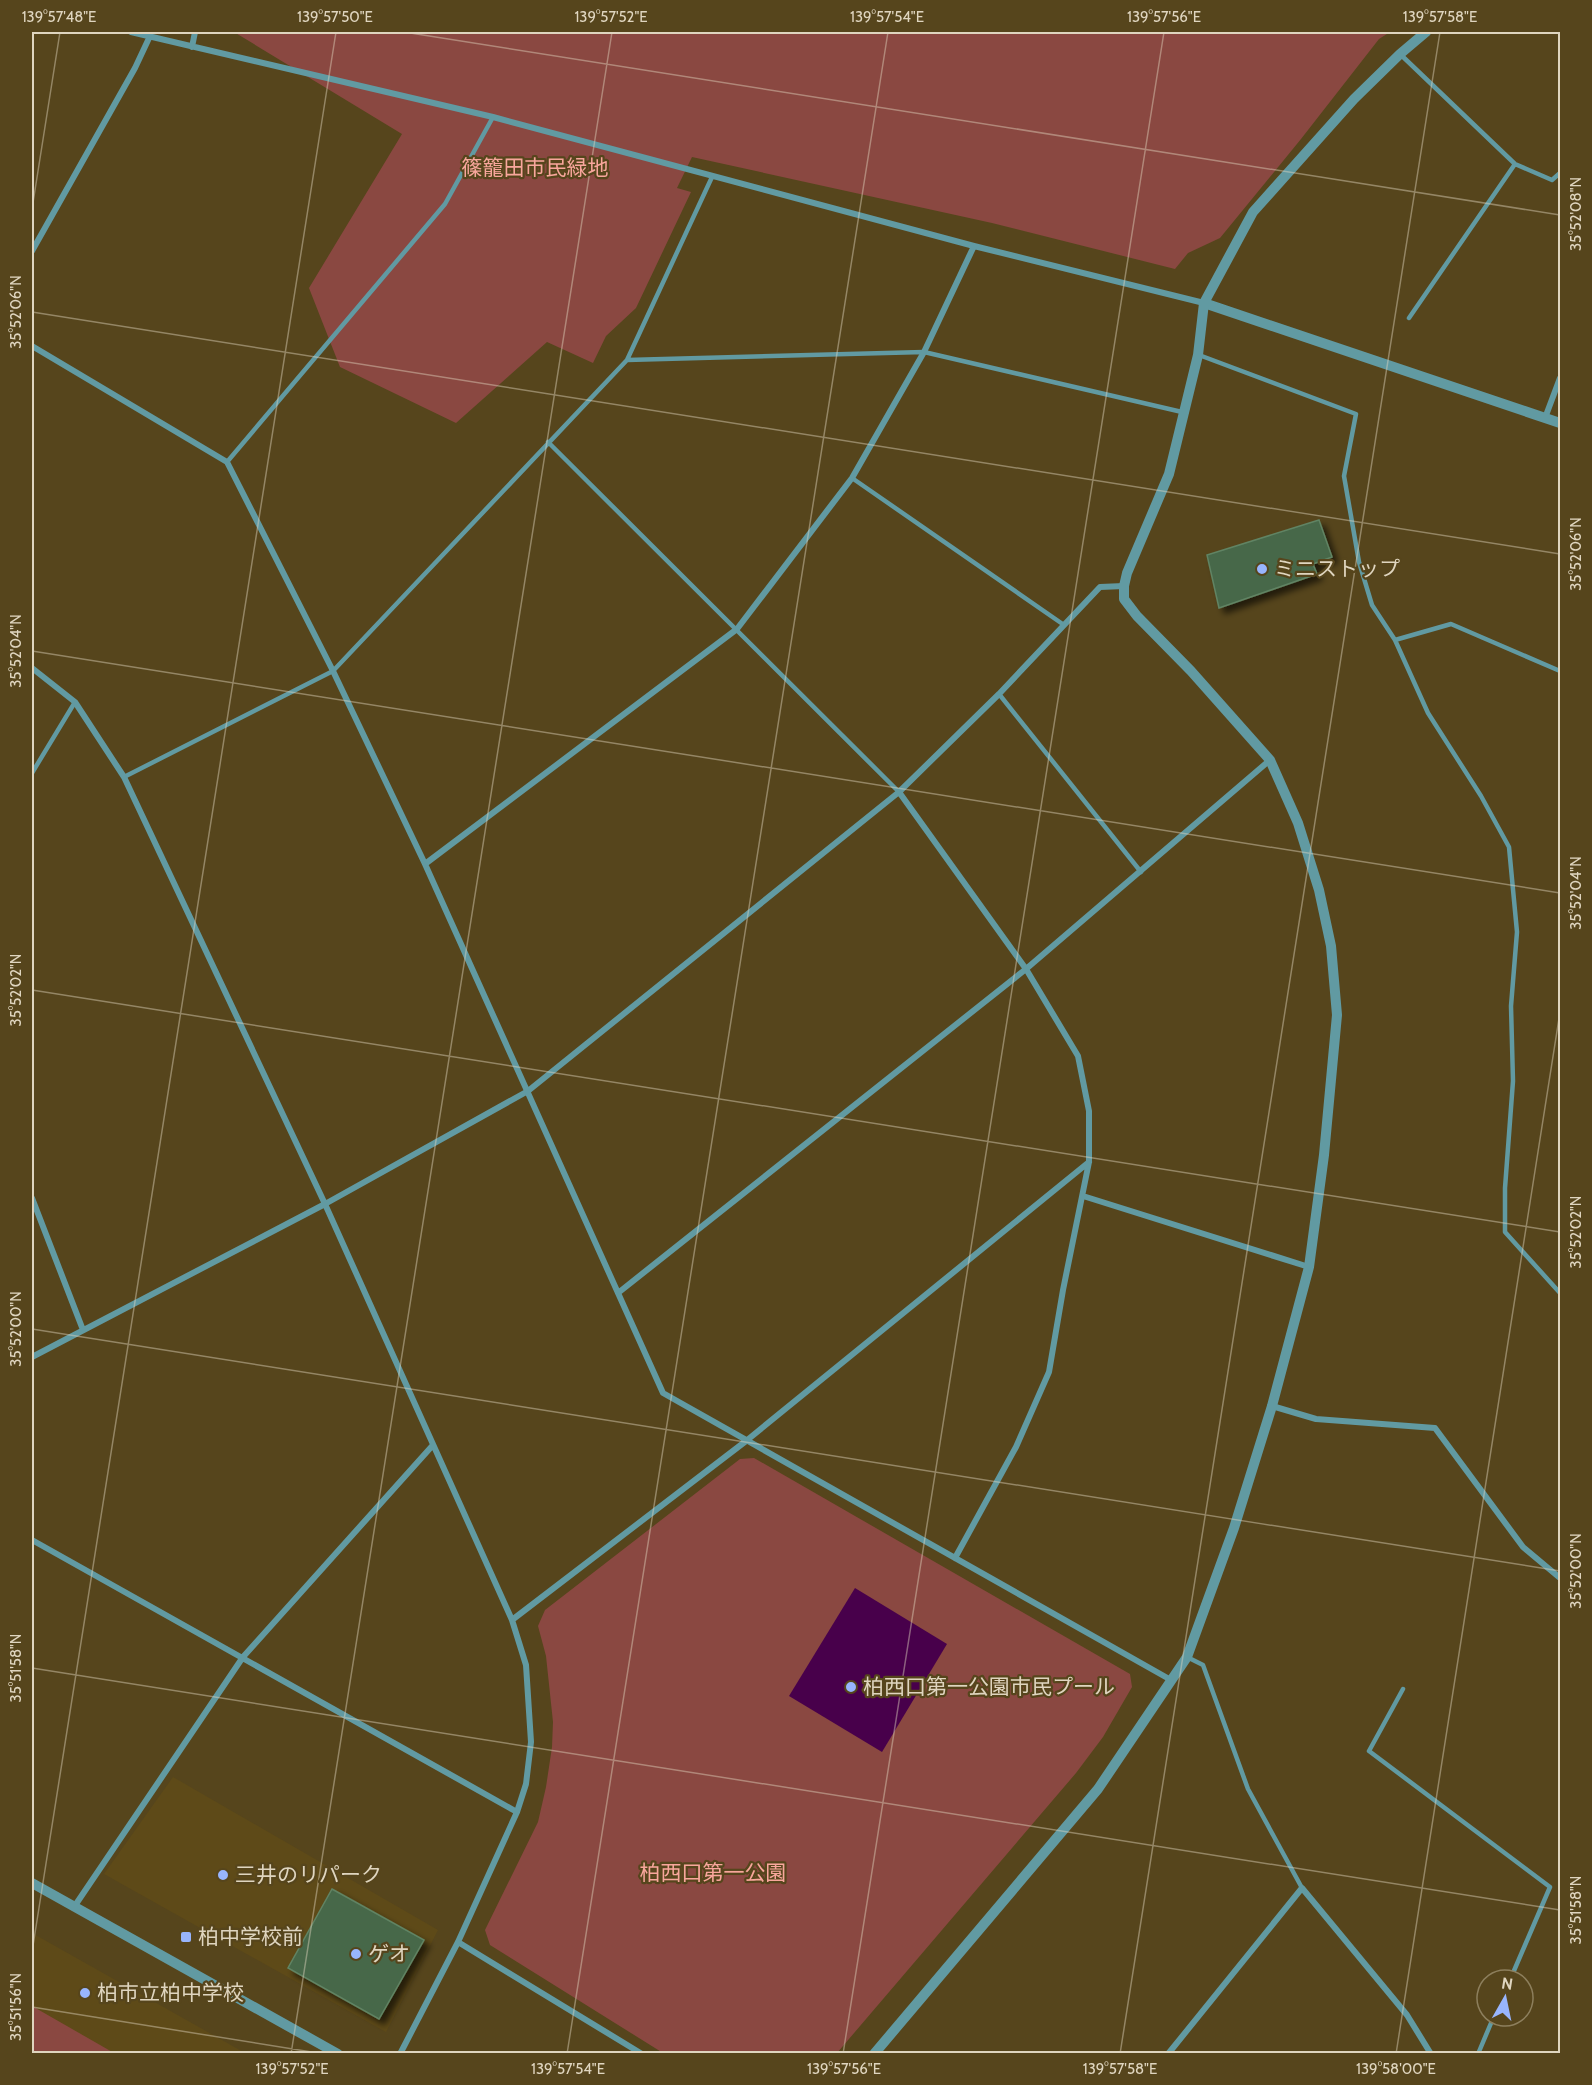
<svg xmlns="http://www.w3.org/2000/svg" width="1592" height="2085" font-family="Cabin,'Noto Sans JP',sans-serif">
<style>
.built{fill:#5e4a18}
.green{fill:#8a4841}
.water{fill:#48004b}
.building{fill:#47684a;stroke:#618464;stroke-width:1.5;filter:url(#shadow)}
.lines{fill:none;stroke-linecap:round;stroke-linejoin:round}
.service{stroke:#619aa2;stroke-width:4.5}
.minor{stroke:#619aa2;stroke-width:6}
.tertiary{stroke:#619aa2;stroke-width:10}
.ticks{fill:none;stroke:#dfd5bf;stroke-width:1.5;stroke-opacity:0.45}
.poi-dot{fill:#98b5fd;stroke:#56451c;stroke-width:2}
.labels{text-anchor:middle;stroke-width:4.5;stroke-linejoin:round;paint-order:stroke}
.park-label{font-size:21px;fill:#f8a69c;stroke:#56451c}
.poi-label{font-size:21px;fill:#dfd5bf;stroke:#56451c;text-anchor:start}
.neatline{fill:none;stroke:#dfd5bf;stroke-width:2}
.ticks-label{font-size:15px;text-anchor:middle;fill:#dfd5bf}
</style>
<defs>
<filter id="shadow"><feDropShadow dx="5.5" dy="5.5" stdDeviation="3" flood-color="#0009"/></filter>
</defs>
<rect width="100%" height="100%" fill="#56451c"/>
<path class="built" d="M173,1777l265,153 -52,102 -282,-158z
M32,1933l213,120h-213z"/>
<path class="green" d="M234,32h1156l-11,7 -78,100 -81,99 -32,15 -13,16 -183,-46 -300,-66 -15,31 14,4 -55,116 -30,28 -13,27 -46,-21 -91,81 -116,-56 -31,-79 93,-154z
M754,1458l376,216 2,13 -29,50 -27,36 -239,280h-174l-173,-108 -5,-15 53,-108 8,-35 6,-40 1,-25 -7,-66 -8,-30 7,-16 195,-151z
M32,2006l82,47h-82z"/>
<path class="water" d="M855,1588l92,56 -65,108 -93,-56z"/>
<path class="building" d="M1319,520l13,37 -19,7 4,10 -98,34 -12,-53z
M332,1889l92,51 -45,79 -91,-51z"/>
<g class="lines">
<path class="service" d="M1400,54l115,110 37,16 8,-7
M1409,318l106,-154
M1199,355l157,59 -12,62 15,86 13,43 23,35 33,73 53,83 28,51 8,85 -6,74 2,75 -8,107v44l55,61
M627,360l297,-8 258,60
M548,442l351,350
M227,462l218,-258 48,-87
M852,478l212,147
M1395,640l56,-16 109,47
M999,694l142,178
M32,773l43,-71
M124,777l209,-106 294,-311 85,-183
M1187,1657l16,8 45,124 54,99
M1403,1689l-34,62 181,136 -40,93
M1478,2054l16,-38"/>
<path class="minor" d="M131,32l362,85 481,129 230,57
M192,47l3,-15
M974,246l-50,106 -72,126 -115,151 -312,235 238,529 508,287
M32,251l103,-183 15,-32
M32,346l195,116 106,209 92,193
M1545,418l15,-40
M32,668l43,34 49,75 201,427 187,416 14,45 5,77 -5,42 -9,28 -59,130 -58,112
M899,792l127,177 52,87 11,55v51l-26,128 -14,82 -33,75 -61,111
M1083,1196l226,71
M32,1198l51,132
M618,1293l408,-324 244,-209
M32,1357l293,-153 203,-113 371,-299 100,-98 101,-107 24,-1
M1272,1406l44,13 119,9 88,119 37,31
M32,1540l485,272
M512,1620l234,-179 343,-279
M74,1907l169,-250 190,-212
M458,1942l184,112
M1168,2054l134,-166 105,127 24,39"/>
<path class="tertiary" d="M1204,303l356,120
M32,1883l306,171
M874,2054l224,-265 89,-132 47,-129 38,-122 37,-139 15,-112 13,-140 -6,-69 -12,-56 -21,-67 -28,-63 -79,-89 -54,-55 -13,-17v-13l3,-13 42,-99 29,-119 6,-52 49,-91 101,-113 46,-45 26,-22"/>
</g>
<path class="ticks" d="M404,32l1156,183M32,209l28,-177M32,312l1528,242M32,651l1528,242M32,990l1528,242M32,1329l1528,242M32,1668l1528,242M32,1952l304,-1920M32,2007l292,47M291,2054l321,-2022M567,2054l321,-2022M843,2054l321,-2022M1120,2054l320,-2022M1396,2054l164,-1042"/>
<g class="poi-dot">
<circle cx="1262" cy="569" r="6"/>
<circle cx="851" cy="1687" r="6"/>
<circle cx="223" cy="1875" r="6"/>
<rect x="180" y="1931" width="12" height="12" rx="3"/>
<circle cx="356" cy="1954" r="6"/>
<circle cx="85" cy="1993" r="6"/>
</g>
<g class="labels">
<g class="park-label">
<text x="535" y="175">篠籠田市民緑地</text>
<text x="713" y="1880">柏西口第一公園</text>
</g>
<g class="poi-label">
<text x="1274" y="576">ミニストップ</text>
<text x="863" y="1694">柏西口第一公園市民プール</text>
<text x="235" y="1882">三井のリパーク</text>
<text x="198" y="1944">柏中学校前</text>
<text x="368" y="1961">ゲオ</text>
<text x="97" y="2000">柏市立柏中学校</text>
</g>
</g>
<rect width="1592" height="2085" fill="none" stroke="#56451c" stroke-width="66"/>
<g transform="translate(1505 1998) rotate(9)"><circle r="28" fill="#56451c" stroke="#8d7f5d" stroke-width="1.5"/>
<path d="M0-4.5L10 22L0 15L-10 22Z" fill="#98b5fd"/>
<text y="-9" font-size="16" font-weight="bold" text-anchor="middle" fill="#dfd5bf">N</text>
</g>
<rect x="33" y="33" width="1526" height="2019" class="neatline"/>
<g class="ticks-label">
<text x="59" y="22">139°57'48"E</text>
<text x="335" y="22">139°57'50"E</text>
<text x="611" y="22">139°57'52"E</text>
<text x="887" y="22">139°57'54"E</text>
<text x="1164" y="22">139°57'56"E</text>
<text x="1440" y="22">139°57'58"E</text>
<text transform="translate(1576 214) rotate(-90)" y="5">35°52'08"N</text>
<text transform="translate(16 312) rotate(-90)" y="5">35°52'06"N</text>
<text transform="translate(1576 554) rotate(-90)" y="5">35°52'06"N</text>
<text transform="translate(16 651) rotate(-90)" y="5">35°52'04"N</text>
<text transform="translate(1576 893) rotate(-90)" y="5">35°52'04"N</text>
<text transform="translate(16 990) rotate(-90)" y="5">35°52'02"N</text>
<text transform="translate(1576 1232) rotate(-90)" y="5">35°52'02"N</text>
<text transform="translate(16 1329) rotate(-90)" y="5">35°52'00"N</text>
<text transform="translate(1576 1571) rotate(-90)" y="5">35°52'00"N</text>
<text transform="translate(16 1668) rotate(-90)" y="5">35°51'58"N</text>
<text transform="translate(1576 1910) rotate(-90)" y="5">35°51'58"N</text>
<text transform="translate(16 2007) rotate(-90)" y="5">35°51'56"N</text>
<text x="292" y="2074">139°57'52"E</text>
<text x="568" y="2074">139°57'54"E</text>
<text x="844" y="2074">139°57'56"E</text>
<text x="1120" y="2074">139°57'58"E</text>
<text x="1396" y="2074">139°58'00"E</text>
</g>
</svg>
